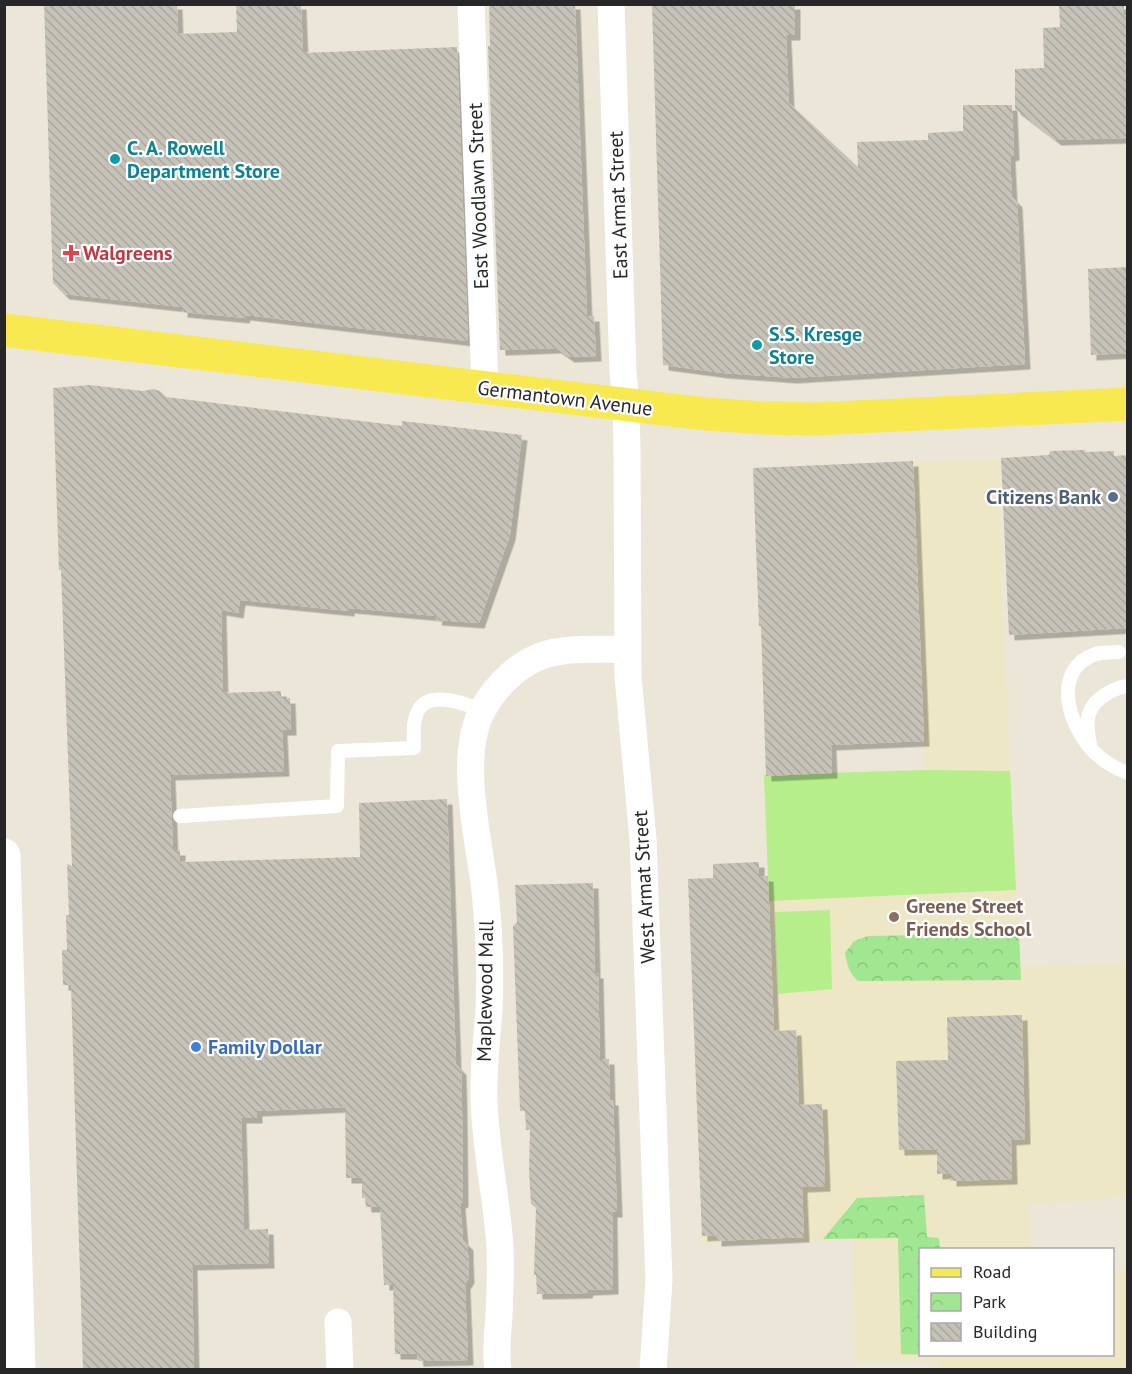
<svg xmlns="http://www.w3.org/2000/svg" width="1132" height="1374" font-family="'PT Sans',sans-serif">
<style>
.education{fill:#eee7c5}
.park{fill:url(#park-crowns)}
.pitch{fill:#b6ee8b}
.building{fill:url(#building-back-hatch);filter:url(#shadow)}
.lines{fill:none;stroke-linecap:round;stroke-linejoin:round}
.lane{stroke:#fff;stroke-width:14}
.street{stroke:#fff;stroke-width:27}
.secondary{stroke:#fff;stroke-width:33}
.primary{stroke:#f8e950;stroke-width:33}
.culture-dot{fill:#0f9aa8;stroke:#fff;stroke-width:2}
.health-dot{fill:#e0444e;stroke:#fff;stroke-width:2}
.service-dot{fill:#5c6f8a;stroke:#fff;stroke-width:2}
.education-dot{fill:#8d6e63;stroke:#fff;stroke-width:2}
.shop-dot{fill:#3f7fe0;stroke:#fff;stroke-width:2}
.labels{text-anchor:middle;stroke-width:4.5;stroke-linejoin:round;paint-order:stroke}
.culture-label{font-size:20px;font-weight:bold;fill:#0d838f;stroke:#fff;text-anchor:start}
.street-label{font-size:20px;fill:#272727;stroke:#fff}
.health-label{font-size:20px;font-weight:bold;fill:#be3a42;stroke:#fff;text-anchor:start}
.service-label{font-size:20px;font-weight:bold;fill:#4e5e75;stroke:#fff;text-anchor:end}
.education-label{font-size:20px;font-weight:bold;fill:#785e54;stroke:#fff;text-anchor:start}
.shop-label{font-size:20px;font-weight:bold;fill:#366cbe;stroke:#fff;text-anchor:start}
</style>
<defs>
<pattern id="park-crowns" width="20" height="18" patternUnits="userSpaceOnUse" patternTransform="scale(1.5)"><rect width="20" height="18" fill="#a1e690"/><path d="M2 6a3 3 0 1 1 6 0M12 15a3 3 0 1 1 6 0" fill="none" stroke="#8bc57c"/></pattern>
<pattern id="building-back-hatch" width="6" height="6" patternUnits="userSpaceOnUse" patternTransform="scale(1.5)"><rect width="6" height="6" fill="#c6c2b8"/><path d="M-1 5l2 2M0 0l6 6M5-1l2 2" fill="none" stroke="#aaa79e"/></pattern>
<filter id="shadow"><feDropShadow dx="5.5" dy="5.5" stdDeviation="0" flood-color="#0004"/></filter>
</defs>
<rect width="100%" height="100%" fill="#ebe6d8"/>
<path class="education" d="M999,460l4,163 17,344 107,-4v234l-97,7 -1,45 -109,1v104h192l1,-83 14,-1v99l-186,1 -1,-9 -85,1 -2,-123 -151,4 -8,-209 80,-4 -10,-255 161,-5 -12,-309z"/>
<path class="park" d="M1019,933l2,47 -163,1c-9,-8 -11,-17 -13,-28l9,-12 14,-5z
M924,1195l3,42 12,1 1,11 -20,1v104l20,1 -39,-1 -3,-116 -75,1 34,-41z"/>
<path class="pitch" d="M925,770l85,1 6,119 -247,11 -5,-126z
M830,910l2,79 -54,5 -3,-82z"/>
<path class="building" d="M44,4h133l1,30 59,-2 -1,-28h65l2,49 154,-6 11,294 -223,-26 -1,3 -62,-6v-5l-118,-13 -11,-11z
M489,4h86l12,312h7l2,40 -27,1 -13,-9 -56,2 -12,-304h2z
M652,4h143v31h-9l3,68 69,64 -1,-25 71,-2v-7l35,-2v-26h49l2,50 -4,1 2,41 5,5 8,162 -234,14 -68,-5 -60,-8z
M1059,4h65v11h4v123l-72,2 -41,-31v-40l29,-1 -1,-40 17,-1z
M1128,267v86l-37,2 -3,-86z
M89,385l54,6 10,-2 7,2 6,6 236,29v-5l120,14 -12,100 -31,88 -43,-3 1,-4 -88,-8v3l-109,-11 -2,13 -17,-3 2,83 58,-2v7h9l1,32h-9l2,41 -114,4 3,75h7v12l180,-5 -1,-54 88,-4 9,265 5,6 1,39 1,93 -3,1 3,37 5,5v9l1,24 -4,6 3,76 -50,1 -1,-7h-22l-2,-69h-9l-4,-78h-14l-1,-9h-3v-20h-16l-1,-71 -88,4v7h-16l3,112 24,-1 1,34 -77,2 2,105h-111l-12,-385h-8l-1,-35h5l-1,-35h3l-2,-51 5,2 -11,-296h-2l-6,-182z
M1085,450v2l29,-1v5l14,-1v173l-119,7 -8,-177 48,-3 1,-4z
M913,461l11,280 -93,4 1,28 -66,3 -5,-150h-2l-6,-158z
M759,862v14h9l6,155 22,-1 3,75 23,-1 3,82 -23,1 2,50 -88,4v-6l-14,1 -14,-357 25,-1v-14z
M593,883l2,90h3l2,86h9l1,41h3l4,112h-5l1,77 -25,1 -1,3 -50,1 -1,-19h-2l2,-67 -5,-4 -2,-33 1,-41h-4l-1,-19h-5l-7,-185 4,-4 -2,-37z
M1022,1015l3,124 -14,1 1,39 -61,2v-8l-14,1v-25l-38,1 -3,-89 52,-1 -1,-43z"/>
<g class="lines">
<path class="lane" d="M1119,652c-8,1 -17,0 -23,2 -45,15 -28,71 -3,97 10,10 21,17 35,22
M1090,744c-2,-10 -4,-21 -1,-30 4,-15 24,-26 39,-28
M180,816l157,-10 1,-55 76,-3c0,-12 -2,-28 5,-39 12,-19 47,-5 63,1"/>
<path class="street" d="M471,4l14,384
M611,4l12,368 3,33 1,44 1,227 15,163 16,441 -6,90
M338,1322l2,48
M498,1370c-3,-18 0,-37 1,-55 1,-22 2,-45 1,-68 -3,-49 -15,-98 -16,-148 -1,-30 3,-60 5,-90 2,-39 0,-79 -4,-118 -6,-52 -28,-135 -2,-182 14,-25 37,-47 64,-55 25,-7 55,-4 81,-5"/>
<path class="secondary" d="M4,855l15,515"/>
<path class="primary" d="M4,330l659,79 44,5 57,4 51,1 313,-15"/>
</g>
<g class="culture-dot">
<circle cx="115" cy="159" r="6"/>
<circle cx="757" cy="345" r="6"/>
</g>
<path class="health-dot" d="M68 244h6v6h6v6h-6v6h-6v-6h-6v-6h6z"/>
<circle class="service-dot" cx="1113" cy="497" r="6"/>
<circle class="education-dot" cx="894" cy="917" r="6"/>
<circle class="shop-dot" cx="196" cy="1047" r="6"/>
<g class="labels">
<g class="culture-label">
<text x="127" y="155">C. A. Rowell<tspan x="127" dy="23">Department Store</tspan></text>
<text x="769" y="341">S.S. Kresge<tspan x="769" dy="23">Store</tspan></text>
</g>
<g class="street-label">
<text transform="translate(478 196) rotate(-92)" y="7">East Woodlawn Street</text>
<text transform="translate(618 205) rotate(-92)" y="7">East Armat Street</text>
<text transform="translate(565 398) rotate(7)" y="7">Germantown Avenue</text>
<text transform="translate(644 887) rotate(-93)" y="7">West Armat Street</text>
<text transform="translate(485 991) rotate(-89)" y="7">Maplewood Mall</text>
</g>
<g class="health-label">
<text x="83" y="260">Walgreens</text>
</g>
<g class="service-label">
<text x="1101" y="504">Citizens Bank</text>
</g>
<g class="education-label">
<text x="906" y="913">Greene Street<tspan x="906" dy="23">Friends School</tspan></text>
</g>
<g class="shop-label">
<text x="208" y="1054">Family Dollar</text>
</g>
</g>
<rect width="1132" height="1374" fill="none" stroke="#272727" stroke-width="12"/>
<rect x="919" y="1248" width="195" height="108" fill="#ffffff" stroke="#a9a9a9" stroke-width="1.5"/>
<rect x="931" y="1268" width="30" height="9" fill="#f8e950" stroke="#a9a9a9" stroke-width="1.5"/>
<text x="973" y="1278" font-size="18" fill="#272727">Road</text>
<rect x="931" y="1293" width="30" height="18" fill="url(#park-crowns)" stroke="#a9a9a9" stroke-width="1.5"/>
<text x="973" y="1308" font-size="18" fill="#272727">Park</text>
<rect x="931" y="1323" width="30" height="18" fill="url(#building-back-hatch)" stroke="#a9a9a9" stroke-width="1.5"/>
<text x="973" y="1338" font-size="18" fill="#272727">Building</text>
</svg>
